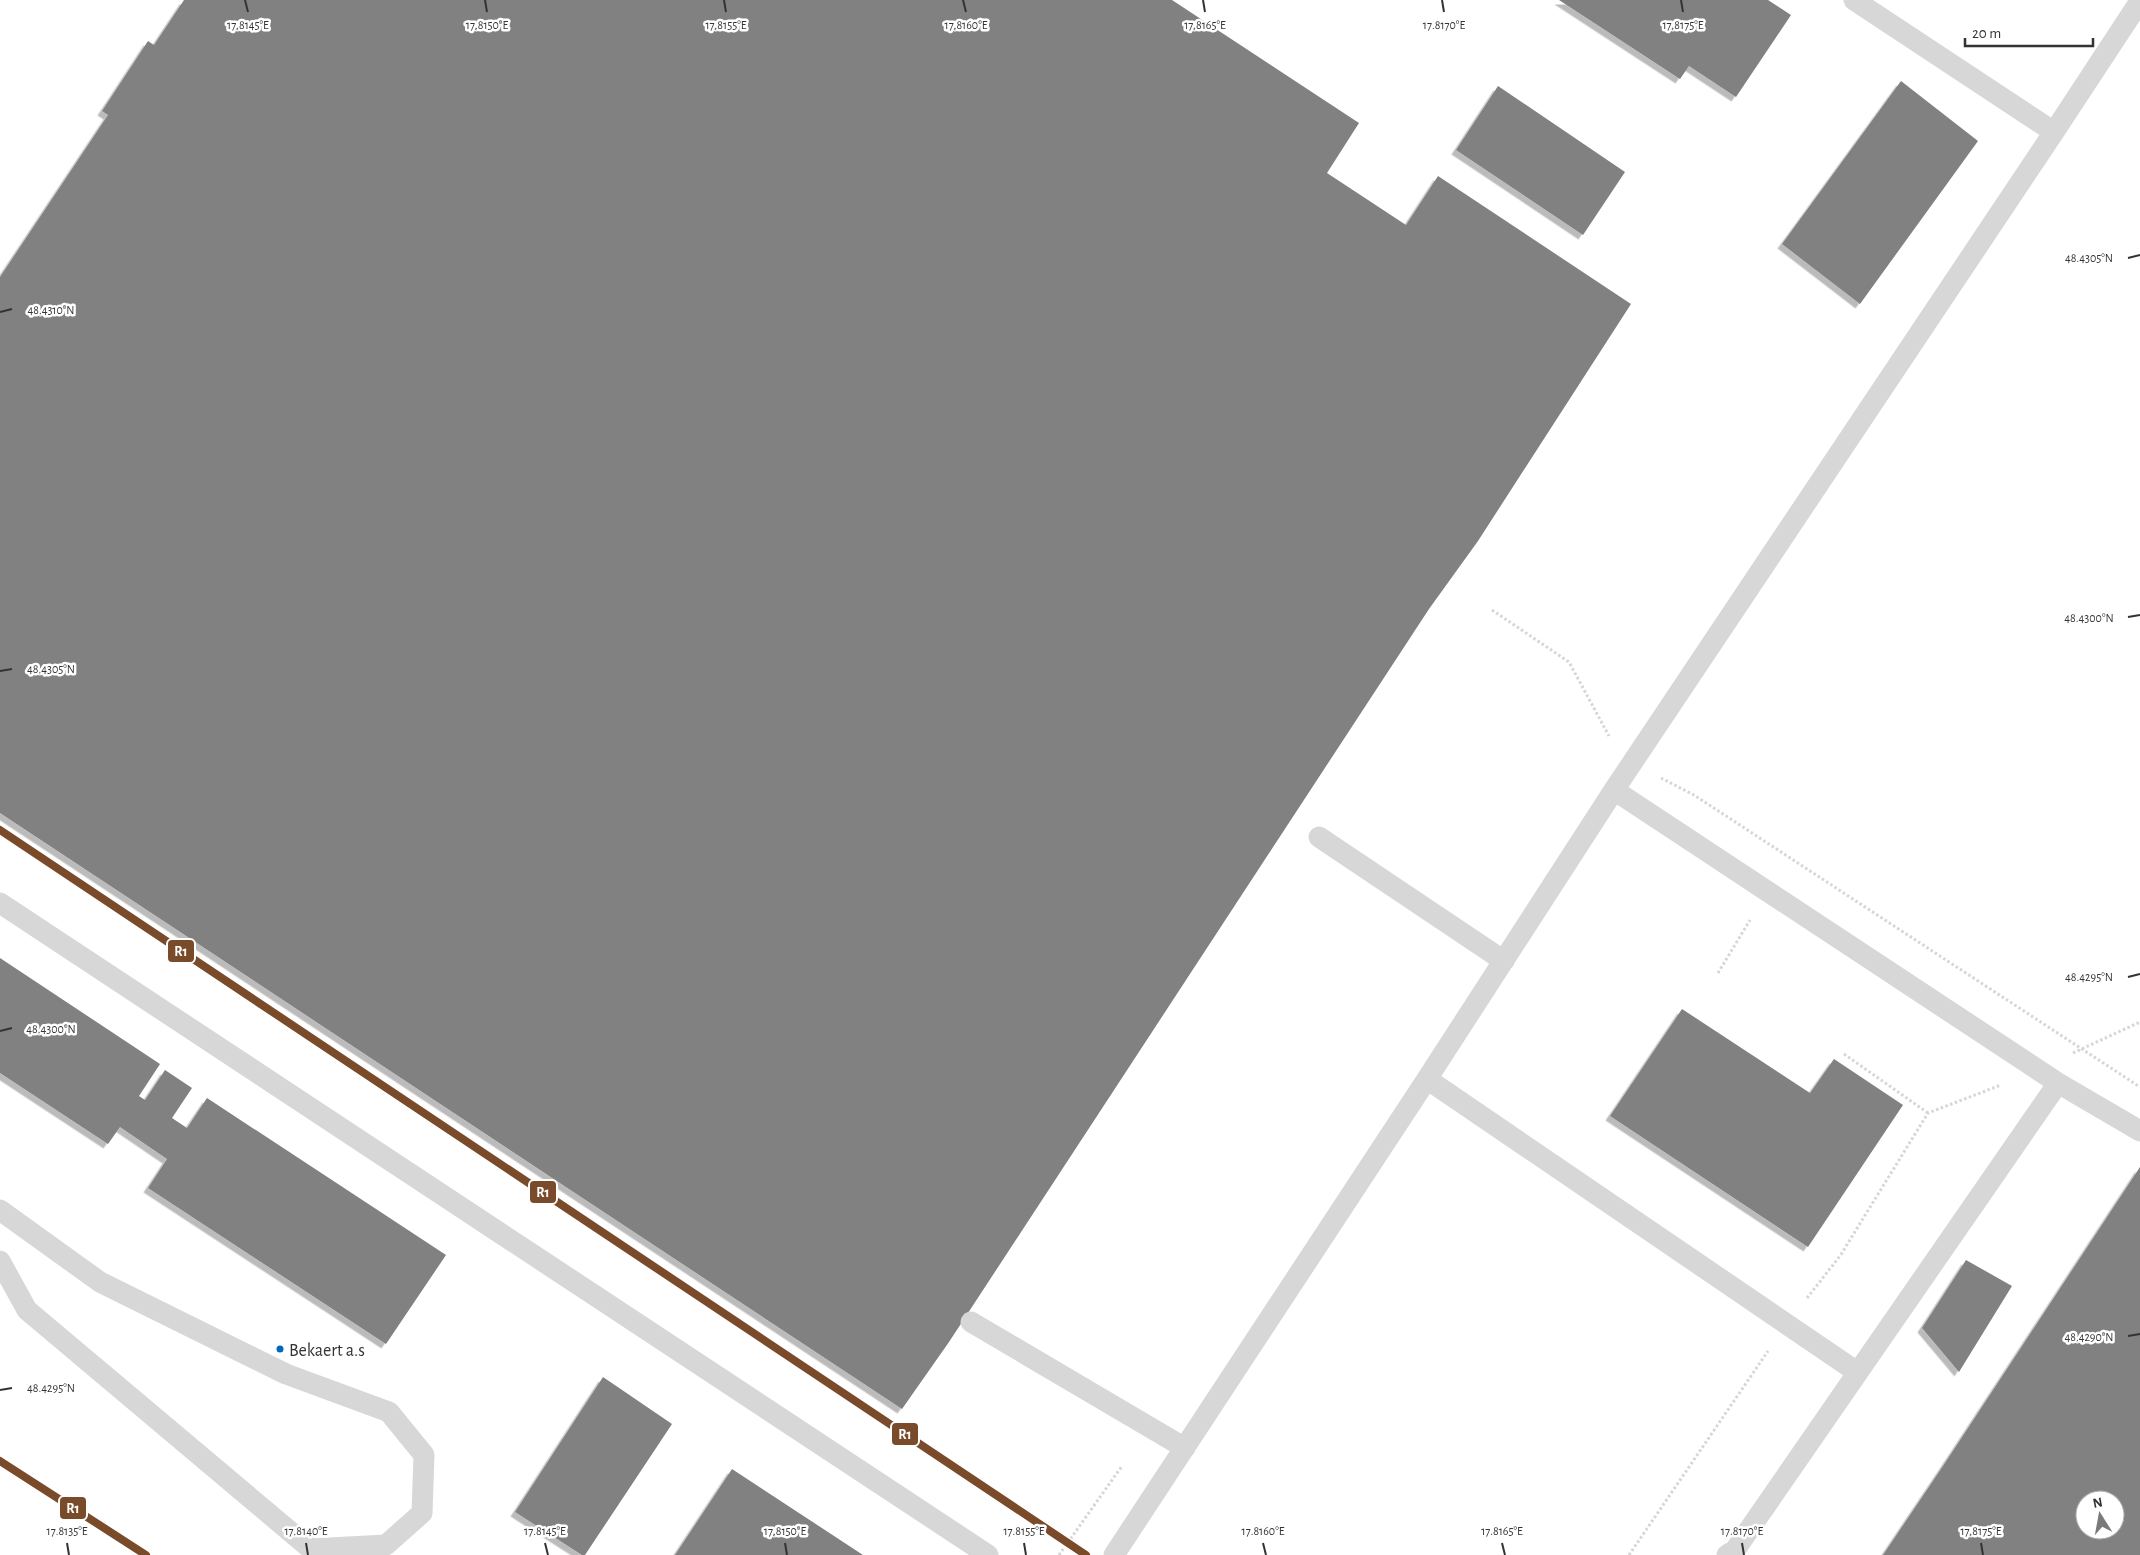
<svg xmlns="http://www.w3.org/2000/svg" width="2140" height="1555" font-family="'Alegreya Sans',sans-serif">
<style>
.building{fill:#818181;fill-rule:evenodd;filter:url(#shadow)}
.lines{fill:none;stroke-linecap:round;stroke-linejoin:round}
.path{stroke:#d6d6d6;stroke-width:3;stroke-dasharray:2.5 2.5;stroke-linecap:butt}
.service{stroke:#d7d7d7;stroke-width:21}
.rail-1-casing{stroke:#fff;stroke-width:11}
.rail-1{stroke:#7a4b2a;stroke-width:8}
.ticks{fill:none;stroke:#333;stroke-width:2}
.bus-dot{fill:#0065bd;stroke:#fff;stroke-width:2}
.labels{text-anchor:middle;stroke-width:5;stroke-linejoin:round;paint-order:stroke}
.bus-label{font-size:18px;fill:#333;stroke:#fff;text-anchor:start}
.ticks-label{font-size:12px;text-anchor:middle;fill:#333;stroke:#fff;stroke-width:5;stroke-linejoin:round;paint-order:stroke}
.line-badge{stroke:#fff;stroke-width:2}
.badge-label{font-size:14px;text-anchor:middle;font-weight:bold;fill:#fff}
</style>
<defs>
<filter id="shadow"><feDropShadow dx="-4.5" dy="4.5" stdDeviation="0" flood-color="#0004"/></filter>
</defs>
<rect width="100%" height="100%" fill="#fff"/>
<path class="building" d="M184,0h988l187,123 -32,50 79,52 32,-49 193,128 -153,237 -49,68 -480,733 -47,67 -902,-596v-536l108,-162 -6,-4 46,-70 6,4z
M1559,0h209l23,15 -55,82 -47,-31 -9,13z
M1901,81l77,60 -118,163 -78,-60z
M1498,86l127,86 -42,63 -127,-85z
M0,958l160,106 -21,32 6,4 20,-30 27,18 -20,30 15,10 20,-30 239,157 -60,89 -238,-156 19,-29 -47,-32 -12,17 -108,-71z
M1682,1009l128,84 24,-34 69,46 -95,142 -198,-131z
M2140,1167v388h-257l60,-89zM2085,1500h30v30h-30z
M1966,1260l46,26 -53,86 -37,-44z
M603,1377l69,47 -87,131h-3l-67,-43z
M732,1469l131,86h-188z"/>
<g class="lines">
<path class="path" d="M1492,610l77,52 40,74
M1661,778l33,17 446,292
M1718,973l32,-53
M2073,1053l67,-31
M1844,1054l84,59
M1807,1298l33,-42 88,-143 73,-28
M1059,1555l63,-89
M1629,1555l139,-204"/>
<path class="service" d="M2054,132l86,-131
M1614,790l444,293 -323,467 -8,5
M1319,837l185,124
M0,903l988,652
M1427,1079l430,293
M2058,1083l82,48
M0,1210l100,72 186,92 103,38 35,43 -2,58 -36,32 -76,4
M0,1261l27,49 291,245
M971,1322l214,126
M1114,1555l313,-476 187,-289 440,-658 -200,-132"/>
<defs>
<path id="rail-1" d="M0,830l1086,725
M0,1461l146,94"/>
</defs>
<use href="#rail-1" class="rail-1-casing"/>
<use href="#rail-1" class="rail-1"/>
</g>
<path class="ticks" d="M245,0l3,12M485,0l2,12M724,0l2,12M963,0l3,12M1203,0l2,12M1442,0l2,12M1681,0l2,12M2128,258l12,-3M0,312l12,-3M2128,617l12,-2M0,671l12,-2M2128,977l12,-3M0,1031l12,-3M2128,1336l12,-2M0,1390l12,-2M67,1543l2,12M306,1543l2,12M545,1543l3,12M785,1543l2,12M1024,1543l2,12M1263,1543l3,12M1502,1543l3,12M1742,1543l2,12M1981,1543l2,12"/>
<circle class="bus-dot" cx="280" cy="1349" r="4.5"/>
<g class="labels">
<g class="bus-label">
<text x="289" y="1356">Bekaert a.s</text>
</g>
</g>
<g class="ticks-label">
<text x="248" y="29">17.8145°E</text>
<text x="487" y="29">17.8150°E</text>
<text x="726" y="29">17.8155°E</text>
<text x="966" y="29">17.8160°E</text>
<text x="1205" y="29">17.8165°E</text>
<text x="1444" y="29">17.8170°E</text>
<text x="1683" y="29">17.8175°E</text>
<text x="2089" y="262">48.4305°N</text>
<text x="51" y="314">48.4310°N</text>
<text x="2089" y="622">48.4300°N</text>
<text x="51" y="673">48.4305°N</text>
<text x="2089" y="981">48.4295°N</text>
<text x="51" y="1033">48.4300°N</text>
<text x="2089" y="1341">48.4290°N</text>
<text x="51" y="1392">48.4295°N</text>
<text x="67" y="1535">17.8135°E</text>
<text x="306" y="1535">17.8140°E</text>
<text x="545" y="1535">17.8145°E</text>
<text x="785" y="1535">17.8150°E</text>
<text x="1024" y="1535">17.8155°E</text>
<text x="1263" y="1535">17.8160°E</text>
<text x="1502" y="1535">17.8165°E</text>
<text x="1742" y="1535">17.8170°E</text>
<text x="1981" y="1535">17.8175°E</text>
</g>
<g class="line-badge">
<rect x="167" y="939" width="28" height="24" rx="5" fill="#7a4b2a"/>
<rect x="529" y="1180" width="28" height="24" rx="5" fill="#7a4b2a"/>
<rect x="891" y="1422" width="28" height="24" rx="5" fill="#7a4b2a"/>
<rect x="59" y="1496" width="28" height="24" rx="5" fill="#7a4b2a"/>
</g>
<g class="badge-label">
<text x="181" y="956">R1</text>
<text x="543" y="1197">R1</text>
<text x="905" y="1439">R1</text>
<text x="73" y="1513">R1</text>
</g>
<g transform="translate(2100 1515) rotate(349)"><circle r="24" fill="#ffffff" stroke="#adadad"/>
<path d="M0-4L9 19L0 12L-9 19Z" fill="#7a7a7a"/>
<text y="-8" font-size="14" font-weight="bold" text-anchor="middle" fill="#333333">N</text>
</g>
<path d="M1965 38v8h128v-8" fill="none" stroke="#333333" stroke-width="2.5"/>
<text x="1972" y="38" font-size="15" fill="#333333" stroke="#ffffff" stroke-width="4" paint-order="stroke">20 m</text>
</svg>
